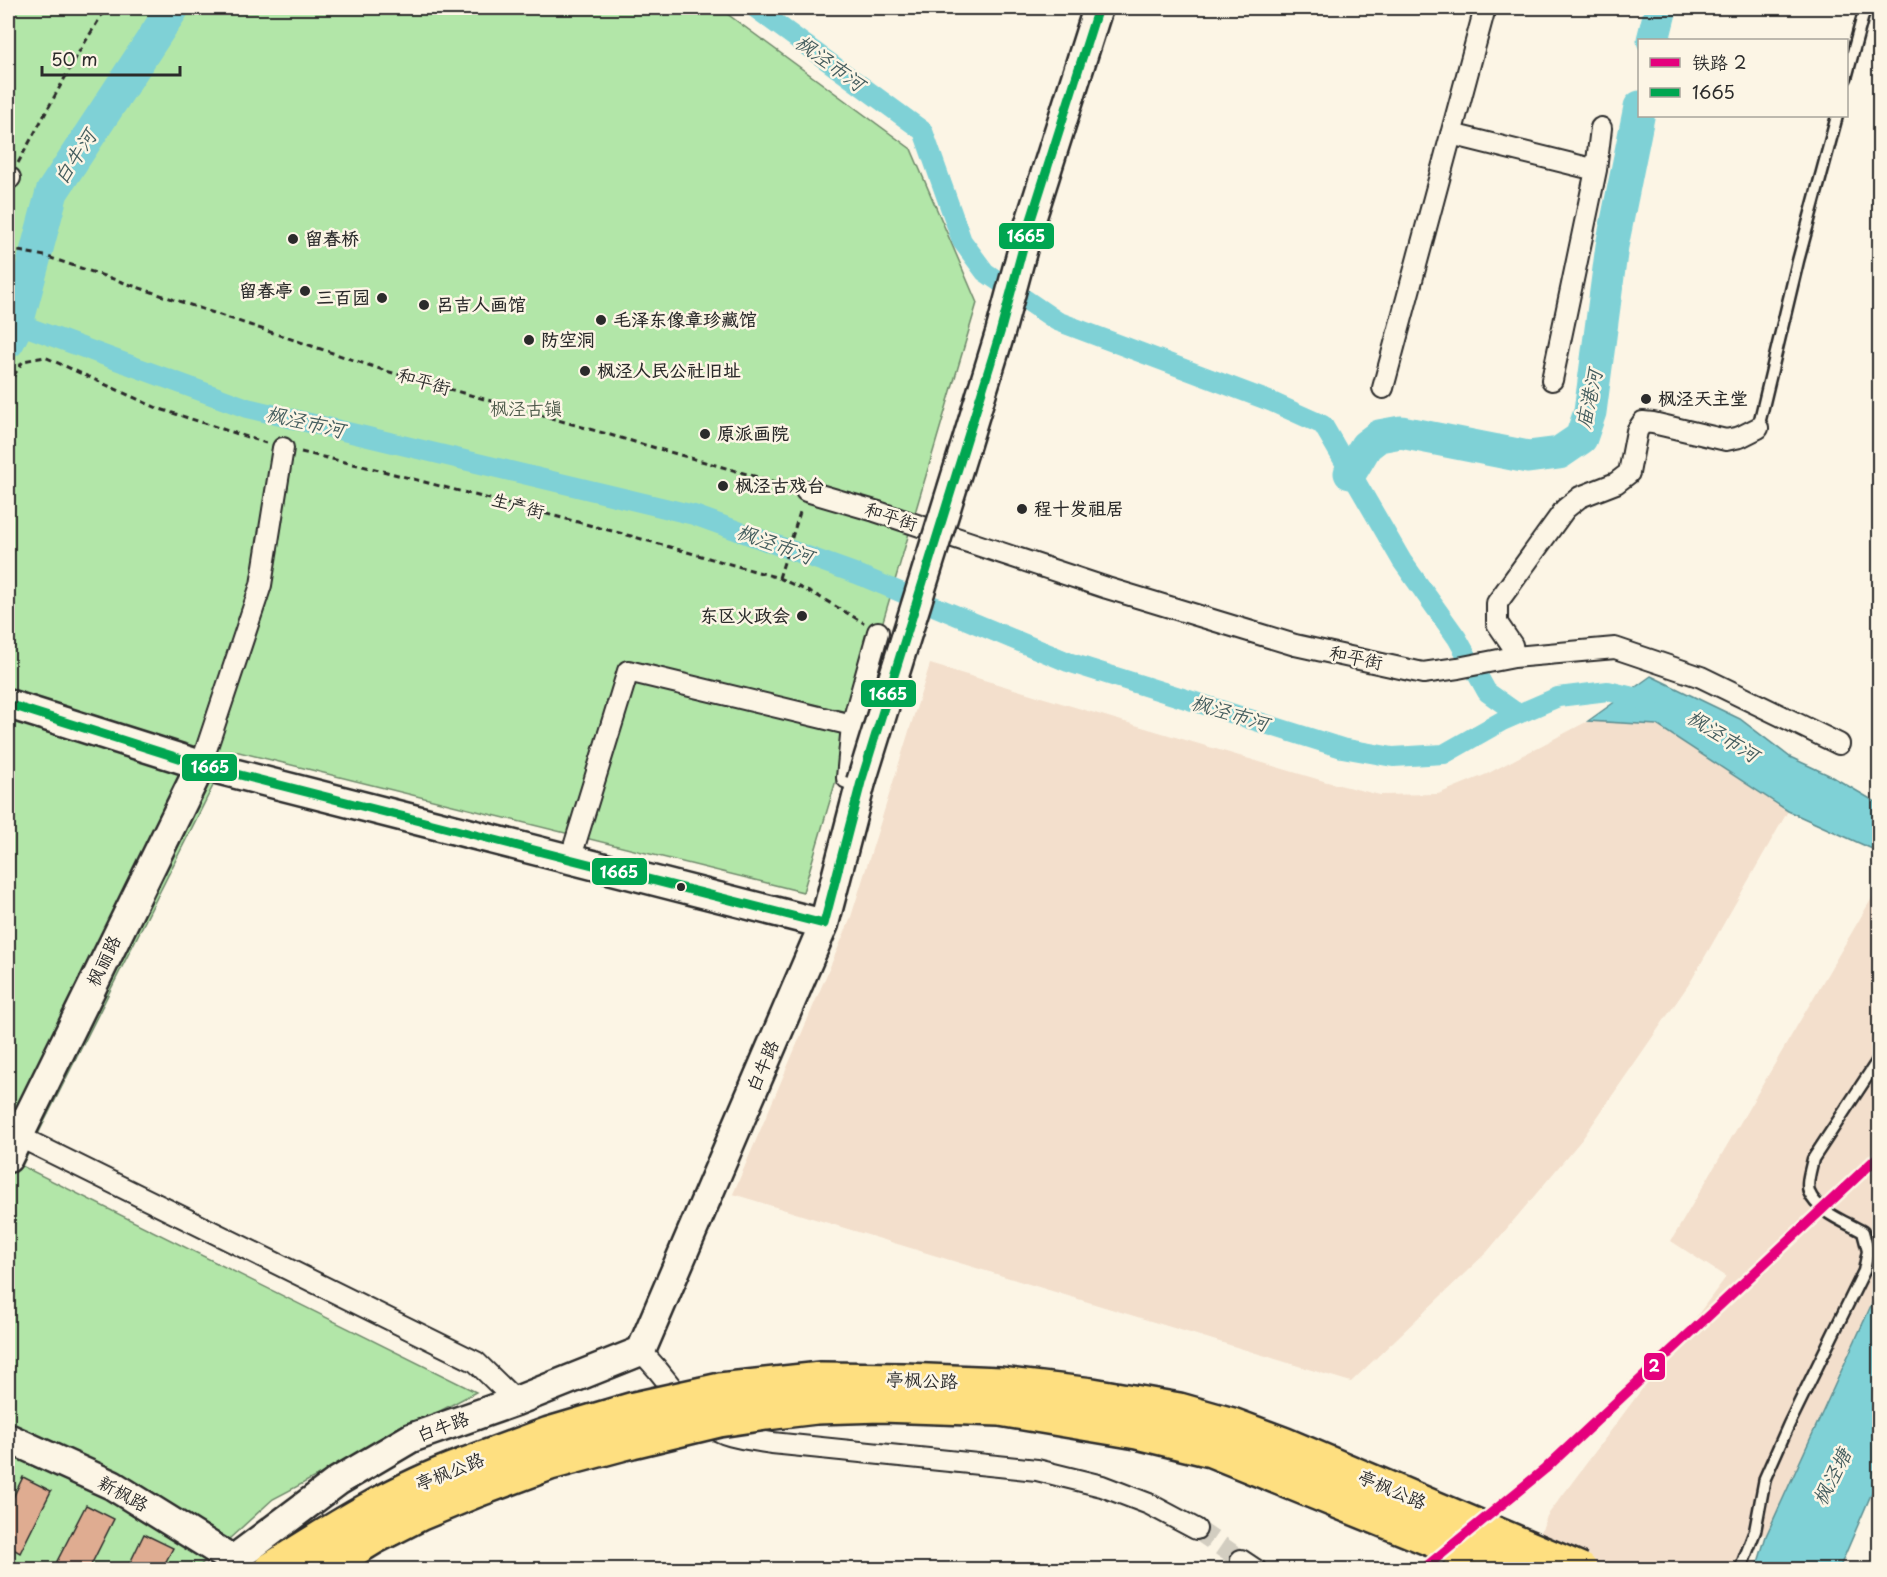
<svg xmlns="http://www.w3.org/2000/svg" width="1887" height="1577" font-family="'Playpen Sans','LXGW WenKai TC',sans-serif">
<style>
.built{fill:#f3dfcc}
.green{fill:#b2e6a8;stroke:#6e886a;stroke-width:1.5}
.water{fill:#7fd1d6;stroke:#5d8f92;stroke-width:1.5}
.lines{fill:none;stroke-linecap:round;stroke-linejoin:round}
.canal{stroke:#7fd1d6;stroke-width:20}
.river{stroke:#7fd1d6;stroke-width:33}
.building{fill:#dfac91;stroke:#2b2b2b;stroke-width:1.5}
.street-tunnel{stroke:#d2cdc0;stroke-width:20;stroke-dasharray:20 10;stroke-linecap:butt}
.lane-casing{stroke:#2b2b2b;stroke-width:15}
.street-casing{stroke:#2b2b2b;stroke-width:24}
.secondary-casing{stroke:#2b2b2b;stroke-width:33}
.highway-casing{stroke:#2b2b2b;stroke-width:38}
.path{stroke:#2b2b2b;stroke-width:3;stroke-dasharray:6 4.5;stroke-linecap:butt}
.lane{stroke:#fcf5e5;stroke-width:10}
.street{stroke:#fcf5e5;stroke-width:20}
.secondary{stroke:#fcf5e5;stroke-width:28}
.highway{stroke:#fedf80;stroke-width:33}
.secondary-bridge-casing{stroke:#2b2b2b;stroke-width:33;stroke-linecap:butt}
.highway-bridge-casing{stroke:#2b2b2b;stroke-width:38;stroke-linecap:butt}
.secondary-bridge{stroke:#fcf5e5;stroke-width:28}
.highway-bridge{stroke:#fedf80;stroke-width:33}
.bus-1-casing{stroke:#fcf5e5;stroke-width:14}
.bus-1{stroke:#00a651;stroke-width:9}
.rail-1-casing{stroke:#fcf5e5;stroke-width:15}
.rail-1{stroke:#e5007d;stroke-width:10}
.poi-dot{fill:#2b2b2b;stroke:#fcf5e5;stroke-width:2}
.labels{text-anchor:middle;stroke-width:5;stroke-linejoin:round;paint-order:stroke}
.poi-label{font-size:18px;font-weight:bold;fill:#2b2b2b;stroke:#fcf5e5;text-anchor:start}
.street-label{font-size:18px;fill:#2b2b2b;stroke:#fcf5e5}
.park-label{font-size:18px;fill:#4d5a4a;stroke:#fcf5e5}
.water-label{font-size:20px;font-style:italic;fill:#445d5e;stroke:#fcf5e5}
.line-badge{stroke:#fcf5e5;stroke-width:2}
.badge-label{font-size:16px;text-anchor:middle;font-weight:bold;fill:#fff}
</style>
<rect width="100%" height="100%" fill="#fcf5e5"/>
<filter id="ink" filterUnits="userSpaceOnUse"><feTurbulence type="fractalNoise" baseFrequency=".0167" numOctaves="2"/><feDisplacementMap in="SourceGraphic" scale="12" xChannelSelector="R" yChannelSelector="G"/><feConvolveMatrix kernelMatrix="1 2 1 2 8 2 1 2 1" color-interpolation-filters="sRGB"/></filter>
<g filter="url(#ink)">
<path class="built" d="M930,664l397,118 53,13 58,-1 49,-20 101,-53 69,4 131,86 -97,170 -108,157 -96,114 -136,130 -618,-188 117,-274z
M1879,886v402l-113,248 -11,-5 -15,38 -213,1 20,-54 179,-239 -55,-36z"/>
<path class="green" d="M8,8h711l192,141 66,154 -174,589 -572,-142 -209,416 454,226 -203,107 -77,70 -188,1z"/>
<path class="water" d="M1651,676l89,43 50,38 43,20 46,27v48l-91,-41 -131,-86 -69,-4z
M1879,1288v188l-40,93h-83l10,-33z"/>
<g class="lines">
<path class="canal" d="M755,8l168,123 39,110 23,31 72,49 215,81 51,23 79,136 55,77 30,54 31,22
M8,320l239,88 447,107 163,59 211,88 274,86 51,9 51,-3 58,-33 56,-24 50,-6 42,10"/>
<path class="river" d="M1653,40l8,-32
M8,342l9,-18 35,-132 121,-184
M1350,473l16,-27 13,-10 22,-4 127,25 31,-4 22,-15 9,-26 22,-166 28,-139"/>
</g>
<path class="building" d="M23,1477l28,14 -31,62 -12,-7v-38z
M86,1505l28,14 -25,50h-36z
M144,1534l29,14 -11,21h-35z"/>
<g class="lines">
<path class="street-tunnel" d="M1196,1529l45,31"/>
<defs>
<path id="lane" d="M1846,78l19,-70
M1758,428l40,-167 39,-145
M1740,1570l15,-39 10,-53 24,-54 75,-153 4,-20 -5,-19c-17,-10 -46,-20 -54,-40 -3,-10 2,-23 4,-33l67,-102"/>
<path id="street" d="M1451,134l145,36
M8,177l2,1
M1552,380l44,-210 5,-42
M1383,388l102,-380
M806,491l69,20 232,77 188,57 128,28 35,-5 56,-11 101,-9 86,29 138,67
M1514,657l-2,-12 -15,-22v-20l68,-94 15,-12 36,-14 13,-10 8,-42 6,-9 10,1 73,17 14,-3 18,-9
M201,765l60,-180 22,-137
M861,782l-14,-4 5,-53 26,-93
M570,860l58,-189 224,54
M18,1136l458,226 40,39
M641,1351l16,18 28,35
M707,1424c18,14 43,15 65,19l265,27 65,16 47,18 47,25
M1241,1560l15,10"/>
<path id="secondary" d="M965,447l35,-114 28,-104 70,-221
M8,704l193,61 623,159
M8,1158l193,-393
M8,1438l104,47 121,75 105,-79 73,-43 105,-37 125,-50 183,-427 37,-142"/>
<path id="highway" d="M270,1570c63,-40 125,-80 195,-105
M320,1570l54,-33 45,-23 58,-24"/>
</defs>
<use href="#lane" class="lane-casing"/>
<use href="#street" class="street-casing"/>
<use href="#secondary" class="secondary-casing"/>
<use href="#highway" class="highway-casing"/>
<path class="path" d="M18,163l61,-111 27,-44
M8,249l37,7 341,115 403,115
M8,385l15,-24 22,-4 112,51 109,35
M301,452l74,17 256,67 148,42 39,18 46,27
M779,578l22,-69"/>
<use href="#lane" class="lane"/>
<use href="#street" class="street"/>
<use href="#secondary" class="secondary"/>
<use href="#highway" class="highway"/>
<defs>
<path id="secondary-bridge" d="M861,782l104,-335"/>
<path id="highway-bridge" d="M465,1465l84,-31 85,-25 86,-19 101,-11 83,1 96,4 92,11 87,15 53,15 51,19 298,126
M477,1490l73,-27 82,-22 87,-21 47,-7 50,-6 65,-2 119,4 137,23 74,18 296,120"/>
</defs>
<use href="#secondary-bridge" class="secondary-bridge-casing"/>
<use href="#highway-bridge" class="highway-bridge-casing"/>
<use href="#secondary-bridge" class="secondary-bridge"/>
<use href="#highway-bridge" class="highway-bridge"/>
<defs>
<path id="bus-1" d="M8,704l193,61 623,159
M824,924l37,-142 139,-449 28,-104 70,-221"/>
</defs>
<use href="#bus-1" class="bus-1-casing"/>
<use href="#bus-1" class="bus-1"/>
<defs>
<path id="rail-1" d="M1422,1570l123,-101 335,-314"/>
</defs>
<use href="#rail-1" class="rail-1-casing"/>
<use href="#rail-1" class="rail-1"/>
</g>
</g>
<g class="poi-dot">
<circle cx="293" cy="239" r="6"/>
<circle cx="305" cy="291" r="6"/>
<circle cx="382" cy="298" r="6"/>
<circle cx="424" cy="305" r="6"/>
<circle cx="601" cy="320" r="6"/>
<circle cx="529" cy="340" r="6"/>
<circle cx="585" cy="371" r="6"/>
<circle cx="1646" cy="399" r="6"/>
<circle cx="705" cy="434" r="6"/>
<circle cx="723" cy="486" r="6"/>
<circle cx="1022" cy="509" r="6"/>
<circle cx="802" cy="616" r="6"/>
<circle cx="681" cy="887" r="5"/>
</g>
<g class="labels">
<g class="poi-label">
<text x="305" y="245">留春桥</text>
<text x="293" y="297" text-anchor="end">留春亭</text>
<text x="370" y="304" text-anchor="end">三百园</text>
<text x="436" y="311">吕吉人画馆</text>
<text x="613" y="326">毛泽东像章珍藏馆</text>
<text x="541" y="346">防空洞</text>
<text x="597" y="377">枫泾人民公社旧址</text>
<text x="1658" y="405">枫泾天主堂</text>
<text x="717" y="440">原派画院</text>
<text x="735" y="492">枫泾古戏台</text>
<text x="1034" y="515">程十发祖居</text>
<text x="790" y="622" text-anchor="end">东区火政会</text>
</g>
<g class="street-label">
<text transform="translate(424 382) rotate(16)" y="6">和平街</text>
<text transform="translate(518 506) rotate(15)" y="6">生产街</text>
<text transform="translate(891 517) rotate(18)" y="6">和平街</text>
<text transform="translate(1356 658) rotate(12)" y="6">和平街</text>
<text transform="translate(104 961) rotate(-64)" y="6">枫丽路</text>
<text transform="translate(763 1066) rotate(-67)" y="6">白牛路</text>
<text transform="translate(922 1381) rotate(2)" y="6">亭枫公路</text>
<text transform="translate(443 1427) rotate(-20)" y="6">白牛路</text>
<text transform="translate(450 1472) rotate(-22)" y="6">亭枫公路</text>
<text transform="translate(1392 1490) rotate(23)" y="6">亭枫公路</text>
<text transform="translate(123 1494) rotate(29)" y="6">新枫路</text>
</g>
<g class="park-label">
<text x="526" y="415">枫泾古镇</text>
</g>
<g class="water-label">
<text transform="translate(830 63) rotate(36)" y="7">枫泾市河</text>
<text transform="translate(75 157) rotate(-57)" y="7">白牛河</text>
<text transform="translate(1589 399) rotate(-78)" y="7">庙港河</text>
<text transform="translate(305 422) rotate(13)" y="7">枫泾市河</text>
<text transform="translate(775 544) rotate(20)" y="7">枫泾市河</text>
<text transform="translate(1230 713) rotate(17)" y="7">枫泾市河</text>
<text transform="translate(1723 736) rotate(32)" y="7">枫泾市河</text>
<text transform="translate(1832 1477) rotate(-63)" y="7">枫泾塘</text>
</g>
</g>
<g class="line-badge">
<rect x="998" y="222" width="57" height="28" rx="6" fill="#00a651"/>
<rect x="860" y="679" width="57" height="29" rx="6" fill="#00a651"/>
<rect x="181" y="753" width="57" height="29" rx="6" fill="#00a651"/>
<rect x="591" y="857" width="57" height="29" rx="6" fill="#00a651"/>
<rect x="1643" y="1352" width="23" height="29" rx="6" fill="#e5007d"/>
</g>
<g class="badge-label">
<text x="1026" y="242">1665</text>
<text x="888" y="700">1665</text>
<text x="210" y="773">1665</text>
<text x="619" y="878">1665</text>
<text x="1654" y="1372">2</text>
</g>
<rect width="1887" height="1577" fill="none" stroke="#fcf5e5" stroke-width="30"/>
<rect x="15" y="15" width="1857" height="1547" fill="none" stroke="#2b2b2b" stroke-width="2" filter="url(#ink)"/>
<rect x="1638" y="39" width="210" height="78" fill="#fcf5e5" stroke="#a8a49b" stroke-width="1.5"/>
<rect x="1650" y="58" width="30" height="9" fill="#e5007d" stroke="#a8a49b" stroke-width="1.5"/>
<text x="1692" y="69" font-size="18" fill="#2b2b2b">铁路 2</text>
<rect x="1650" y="88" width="30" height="9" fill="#00a651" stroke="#a8a49b" stroke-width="1.5"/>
<text x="1692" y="99" font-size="18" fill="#2b2b2b">1665</text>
<path d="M42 66v9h138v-9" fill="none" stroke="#2b2b2b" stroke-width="3"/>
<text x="51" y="66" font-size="18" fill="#2b2b2b" stroke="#fcf5e5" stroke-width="4.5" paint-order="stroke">50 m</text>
</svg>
